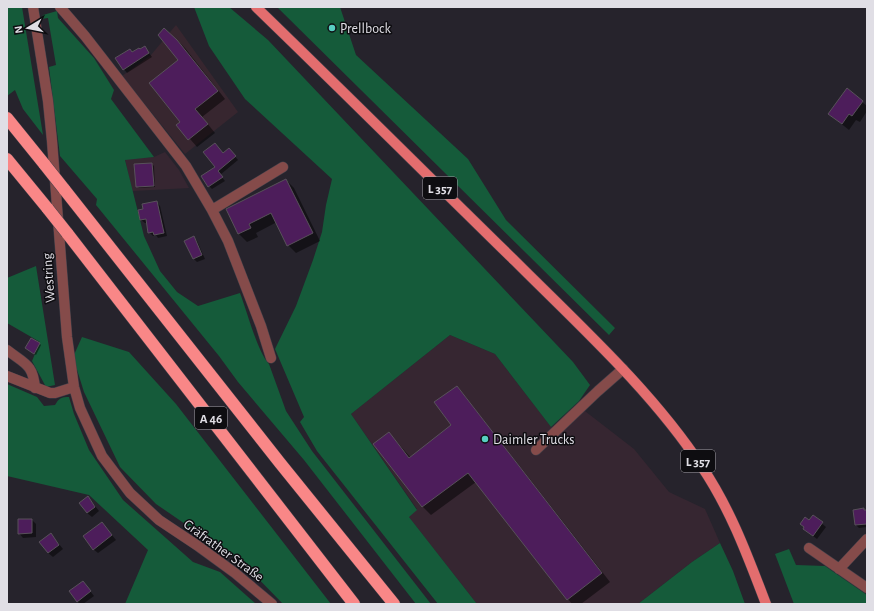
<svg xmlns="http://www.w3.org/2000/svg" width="874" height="611" font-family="'Alegreya Sans',sans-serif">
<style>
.commercial{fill:#362631}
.industrial{fill:#37262f}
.green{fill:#155b3a}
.shadow{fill:#0007}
.building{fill:#4d1d5b;stroke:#58515a}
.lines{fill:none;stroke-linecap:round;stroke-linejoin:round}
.minor-casing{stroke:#44414a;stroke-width:11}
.major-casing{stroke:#44414a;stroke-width:11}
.highway-casing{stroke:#44414a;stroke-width:13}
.minor{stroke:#854b4a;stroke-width:10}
.major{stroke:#e36d6e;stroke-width:10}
.highway{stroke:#f98787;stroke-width:12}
.highway-bridge-casing{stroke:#44414a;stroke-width:13;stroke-linecap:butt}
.highway-bridge{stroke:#f98787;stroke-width:12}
.poi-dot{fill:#57cec1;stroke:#0e0d11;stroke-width:1.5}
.labels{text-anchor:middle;stroke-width:3;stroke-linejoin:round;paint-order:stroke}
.shield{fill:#0e0d11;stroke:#a19fa5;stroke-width:1}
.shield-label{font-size:13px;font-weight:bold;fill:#e0dee5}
.poi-label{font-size:14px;fill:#e0dee5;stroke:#0e0d11;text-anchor:start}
.street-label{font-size:14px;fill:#e0dee5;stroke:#0e0d11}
</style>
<rect width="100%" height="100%" fill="#26232c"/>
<path class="commercial" d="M165,152l14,18 10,18 -57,3 -7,-32 29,-2z
M450,335l45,19 60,78 26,-24 53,41 35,43 36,17 15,34 -28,19 -54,42h-161l-69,-88 9,-7 -66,-95z"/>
<path class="industrial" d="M176,25l62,87 -53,42 -63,-78 29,-21z"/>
<path class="green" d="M7,7l10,1 5,-1 21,128 -20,-26 -8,-19 -8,6z
M194,7h35l39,33 305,322 17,23 -11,16 -28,26 -56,-73 -45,-19 -99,79 66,96 -8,7 68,87h-39l-121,-153 -17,-29 4,-5 -29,-68 21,-43 17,-46 9,-28 4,-27 6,-26 -87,-80 -36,-53z
M277,7h63l16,48 112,104 38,61 109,108 -6,7z
M57,11l1,7 36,40 20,32 -3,9 43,58 -29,3 19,76 16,35 17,21 21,14 42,-13c7,18 17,58 29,71l17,47 26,40 119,153h-15l-112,-144 -66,-78 -19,-26 -123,-151 1,-6 -37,-43 -11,-89 7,-2 -8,-47 -7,1 2,-4z
M36,266l19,119 -9,2 -14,-26 8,-19 -33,-19v-45z
M82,337l47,15 47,52 155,200h-48l-38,-39 -89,-61 -36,-37 -36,-75 -11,-35z
M7,384l30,13 7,9 11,-1c4,-7 6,-8 14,-8l5,17 15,36 34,50 70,62 27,10 36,32h-131l23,-54 -59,-55 -82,-19z
M720,543l13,28 12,33h-107l54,-42z
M789,549l7,16 29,1 42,29v9h-73l-19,-50z"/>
<path class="shadow" d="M177,40l8,8 40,51 -23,18 13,16 -18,14 -19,-22 3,-3 -2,-62z
M145,48l7,9 -25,16 -11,-14 24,-9z
M847,90l20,16v5l-7,11 -4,-2 -7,10 -20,-16z
M232,153l6,7 -18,15 5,6 -13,8 -3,-3 7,-18z
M152,164l2,2 1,21 -16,1 -2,-2z
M286,180l8,8 26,53 -24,12 -8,-8 -11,-23 -21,11 2,4 -11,5 -8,-8 -12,-24z
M156,202l4,4 7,30 -9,2 -2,-3 -3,1 -4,-4 -2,-9h-2l-4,-3 3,-10z
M194,238l3,3 8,18 -8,3 -3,-3z
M40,344l1,1 -5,10 -10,-7z
M457,387l8,9 145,186 -29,22h-9l-4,-5 -92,-117 -45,33 -9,-9 -33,-73 22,25 41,-33z
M88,497l11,14 -7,6 -5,-4z
M864,509l3,2v16l-8,1 -3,-3z
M813,516l13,11 -9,12 -13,-10z
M32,520l4,4v13l-13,1 -4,-5z
M102,523l14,17 -18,13 -5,-4z
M51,534l12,15 -10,8 -5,-4z
M87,587l7,9 -11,8h-3l-3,-3z"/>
<path class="building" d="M164,28l13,12 41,51 -23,18 13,15 -20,16 -12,-15 4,-3 -31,-39 29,-23 -20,-25z
M145,46l4,7 -26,17 -8,-12 15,-9 2,3 7,-4 1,1z
M847,88l16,13 -11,15 -3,-2 -7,10 -14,-10z
M215,143l8,10 6,-5 7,8 -18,15 5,6 -15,10 -7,-11 14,-9 -12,-15z
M152,163l2,23 -18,1 -2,-23z
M286,179l27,54 -26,13 -16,-33 -22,11 2,4 -13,6 -12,-25z
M157,201l7,32 -10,2 -1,-3 -5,1 -2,-14 -6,1 -2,-10 5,-1 -1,-5z
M194,236l8,19 -9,4 -9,-18z
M31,338l9,5 -6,11 -9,-6z
M457,386l145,187 -35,27 -99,-127 -46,34 -49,-63 16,-12 20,26 42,-33 -17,-23z
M88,496l7,11 -8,6 -8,-10z
M864,508v2h3v14l-12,1 -2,-15z
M813,515l10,7 -10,14 -10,-7 1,-2 -4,-3 5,-7 4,3z
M18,519h14v14l-14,1z
M102,522l10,13 -19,15 -10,-14z
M51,533l8,12 -11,8 -9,-11z
M83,581l8,10 -14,11 -8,-11z"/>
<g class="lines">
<defs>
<path id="minor" d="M33,7l15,94 4,40 15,196 7,50 6,21 22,48 28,37 29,27 39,26 37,27 37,31
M60,7l25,29 101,130 26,44 16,31 33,85 10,32
M212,210l71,-43
M7,350c18,14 26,14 28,38
M7,376l43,17h5l19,-6
M536,450l62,-59 25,-22
M809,548l58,40
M839,569l28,-30"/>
<path id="major" d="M256,7c87,84 173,170 259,254 65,65 137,130 187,206 29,43 46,90 64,137"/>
<path id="highway" d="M7,118l38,47
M7,159l41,50
M64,189l216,274 114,141
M67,233l287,371"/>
</defs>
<use href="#minor" class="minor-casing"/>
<use href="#major" class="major-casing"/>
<use href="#highway" class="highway-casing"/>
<use href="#minor" class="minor"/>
<use href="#major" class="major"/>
<use href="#highway" class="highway"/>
<defs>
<path id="highway-bridge" d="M45,165l19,24
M48,209l19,24"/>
</defs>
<use href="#highway-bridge" class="highway-bridge-casing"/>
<use href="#highway-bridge" class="highway-bridge"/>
</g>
<g class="poi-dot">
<circle cx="332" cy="28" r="4"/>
<circle cx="485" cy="439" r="4"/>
</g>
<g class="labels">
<g class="shield">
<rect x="423" y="177" width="34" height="22" rx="3"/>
<rect x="195" y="407" width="32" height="22" rx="3"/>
<rect x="681" y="450" width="34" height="22" rx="3"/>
</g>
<g class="shield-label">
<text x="440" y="193">L 357</text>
<text x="211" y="423">A 46</text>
<text x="698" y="466">L 357</text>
</g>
<g class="poi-label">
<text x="340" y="33">Prellbock</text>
<text x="493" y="444">Daimler Trucks</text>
</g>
<g class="street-label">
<text transform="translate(48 278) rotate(-94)" y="5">Westring</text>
<text transform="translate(224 550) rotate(36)" y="5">Gräfrather Straße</text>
</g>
</g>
<rect width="874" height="611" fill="none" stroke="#e0dee5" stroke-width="16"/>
<g transform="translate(28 28) rotate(260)" stroke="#0e0d11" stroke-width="3" paint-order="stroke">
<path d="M0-3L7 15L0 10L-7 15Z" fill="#e0dee5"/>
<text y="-6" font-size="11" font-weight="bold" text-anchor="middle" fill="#e0dee5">N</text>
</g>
</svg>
